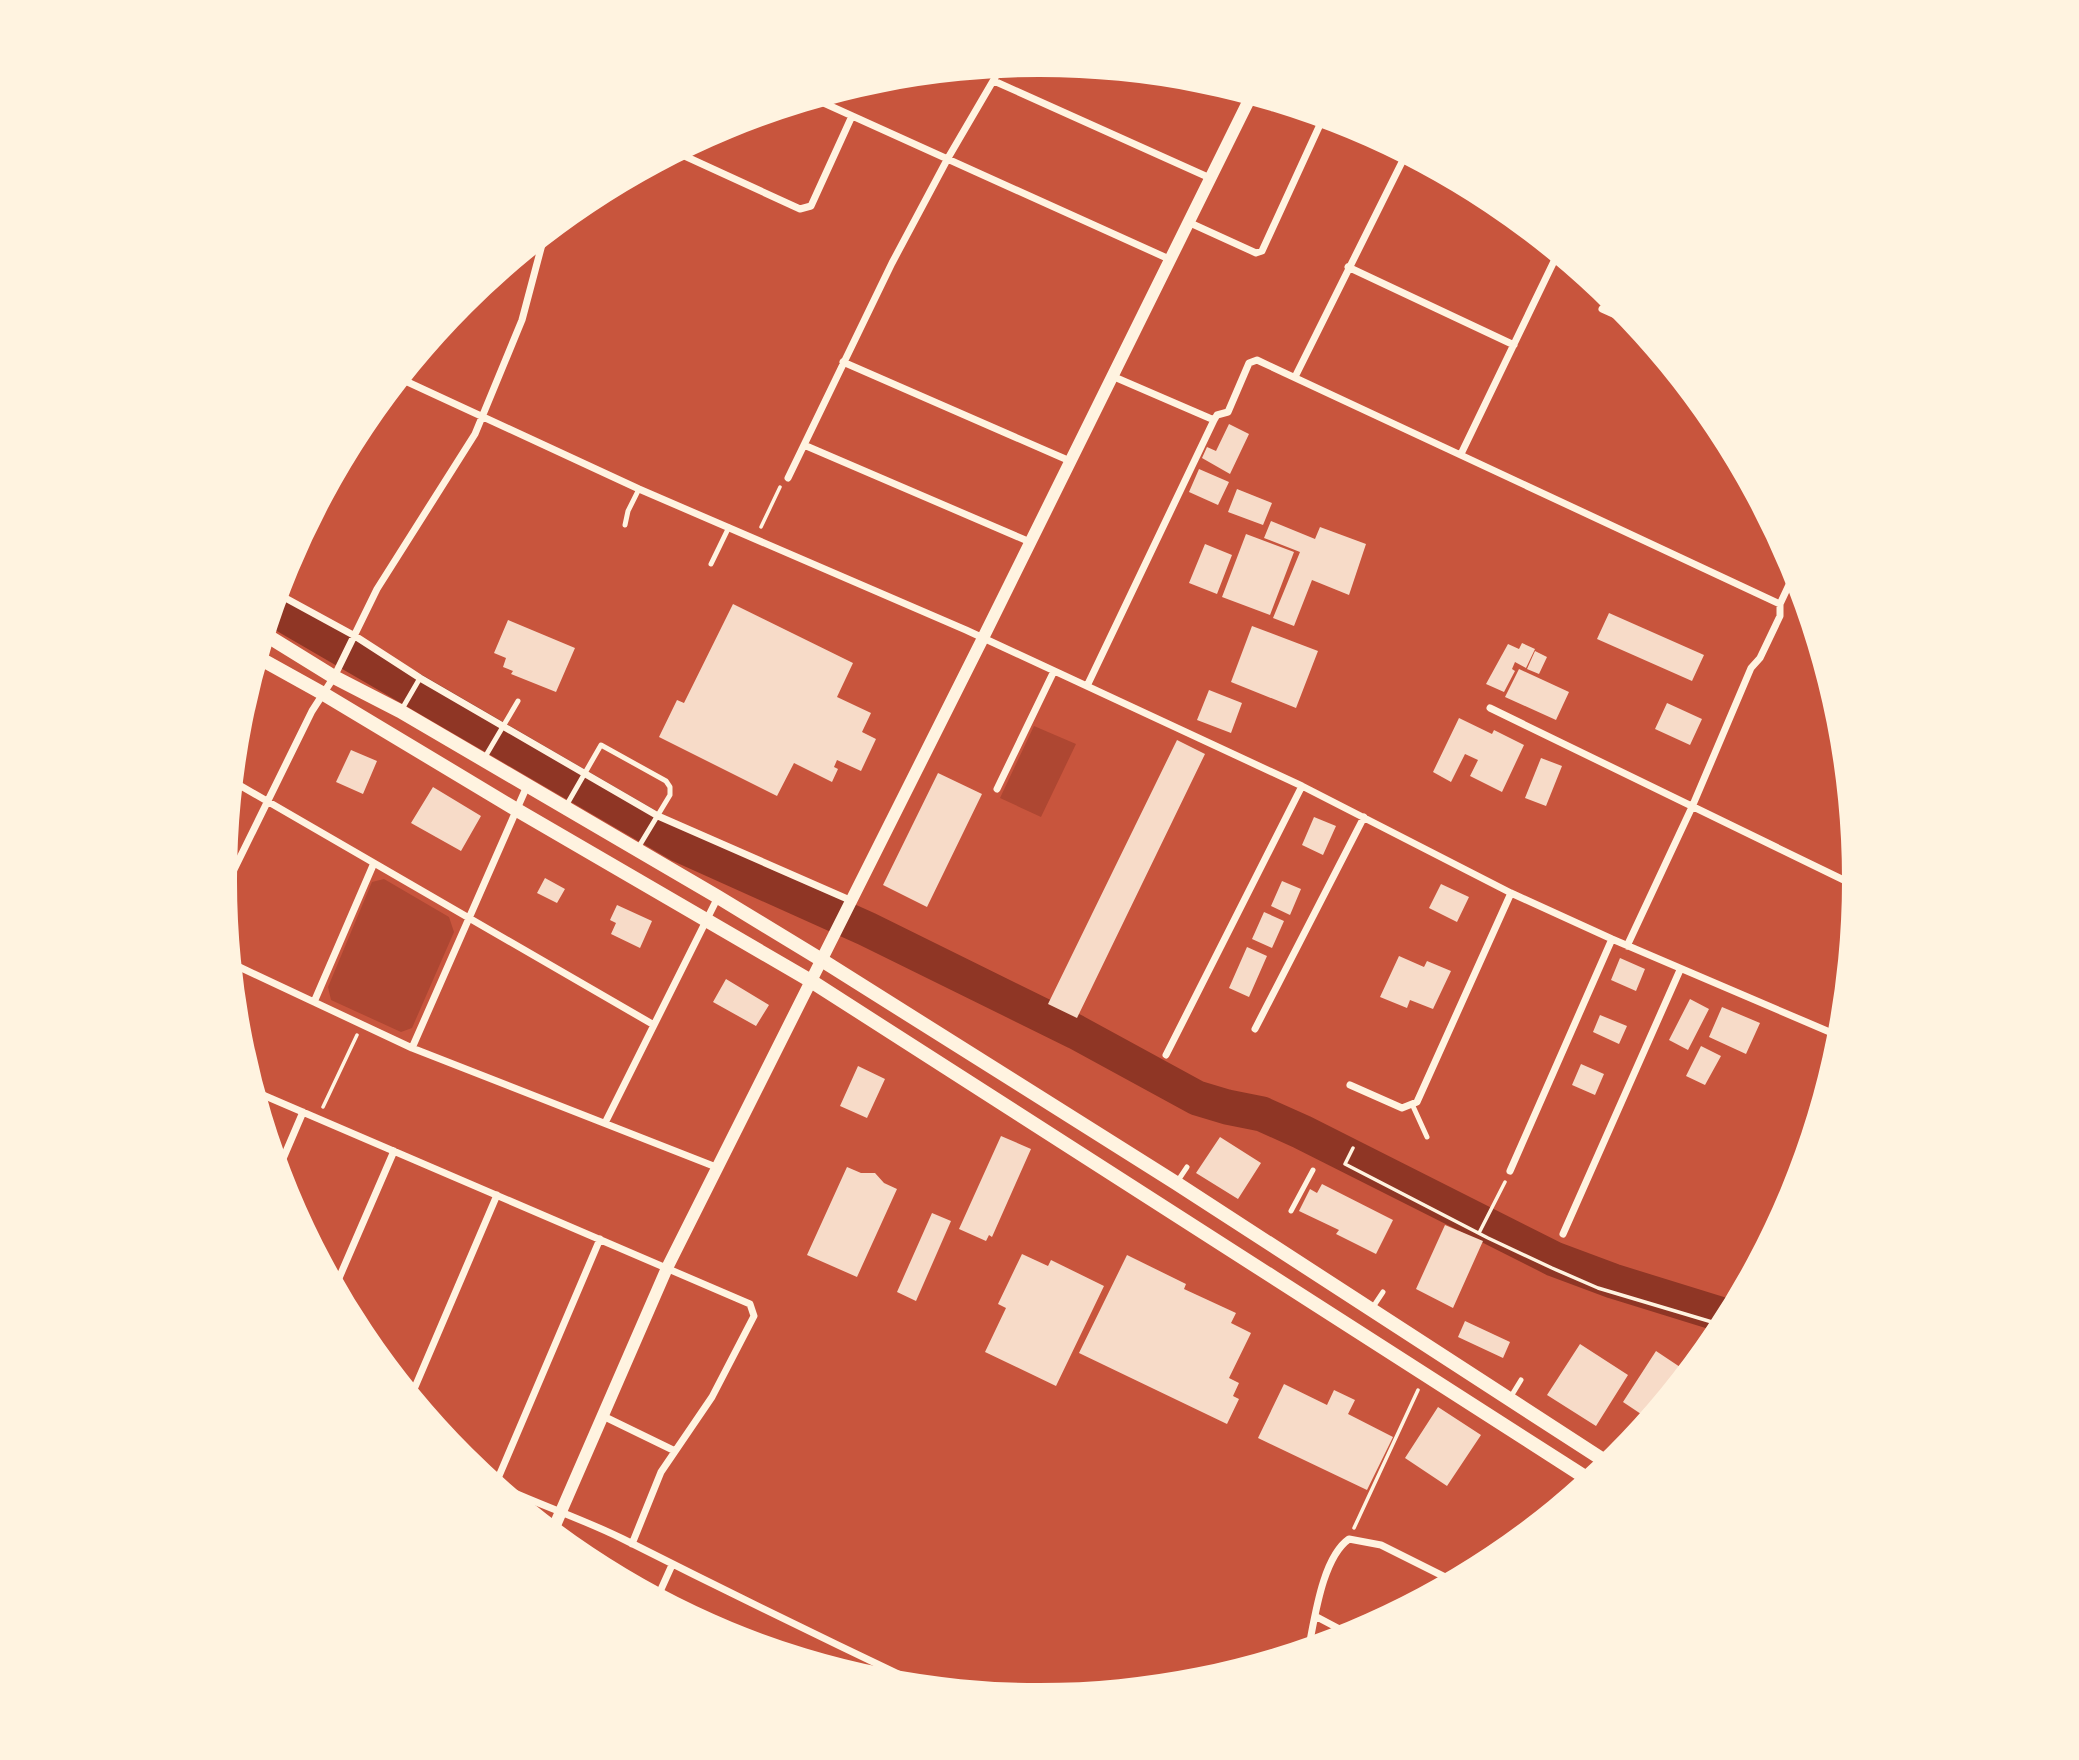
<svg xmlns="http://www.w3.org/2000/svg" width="2079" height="1760" font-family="Rubik,sans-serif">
	<rect width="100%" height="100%" fill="#c8553d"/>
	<path fill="#ae4732" d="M 1034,726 L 1076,744 L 1041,817 L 1000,798 Z
		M 384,879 L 449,917 L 454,932 L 412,1028 L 401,1032 L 331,1000 L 328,987 L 372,882 Z"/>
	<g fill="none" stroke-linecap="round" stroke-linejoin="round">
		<path stroke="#8f3625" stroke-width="35" d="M 274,609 L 680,845 L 867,929 L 1076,1032 L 1197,1098 L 1227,1107 L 1262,1114 L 1302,1132 L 1554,1259 L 1613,1281 L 1726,1316"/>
	</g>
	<path fill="#f7dbc8" d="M 1229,424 L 1249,434 L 1230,474 L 1202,458 L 1207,447 L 1216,451 Z
		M 1199,469 L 1229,482 L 1218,505 L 1189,492 Z
		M 1237,489 L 1272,503 L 1263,525 L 1228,512 Z
		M 1271,521 L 1315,539 L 1320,527 L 1366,544 L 1349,595 L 1312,580 L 1294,626 L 1273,618 L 1300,552 L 1264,538 Z
		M 1246,534 L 1294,552 L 1270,615 L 1222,597 Z
		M 1205,544 L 1232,555 L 1217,594 L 1189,583 Z
		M 733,604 L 853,663 L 837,697 L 871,713 L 862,732 L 876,739 L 861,771 L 837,760 L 834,767 L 838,769 L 832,782 L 794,763 L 777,796 L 659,737 L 677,700 L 684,703 Z
		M 1609,613 L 1704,655 L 1692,681 L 1597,639 Z
		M 508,620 L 575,648 L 556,692 L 511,674 L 513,671 L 503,667 L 506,658 L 494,653 Z
		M 1252,626 L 1318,651 L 1296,708 L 1231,682 Z
		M 1522,643 L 1535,649 L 1526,668 L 1515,662 L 1512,669 L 1515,671 L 1504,692 L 1486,684 L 1508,644 L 1519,649 Z
		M 1535,651 L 1547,657 L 1539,674 L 1527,669 Z
		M 1519,669 L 1569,692 L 1556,720 L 1505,697 Z
		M 1209,690 L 1242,703 L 1231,733 L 1197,720 Z
		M 1667,703 L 1702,719 L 1690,745 L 1655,729 Z
		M 1459,718 L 1492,734 L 1494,730 L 1524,745 L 1502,792 L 1470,776 L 1478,760 L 1465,754 L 1451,782 L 1433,772 Z
		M 1177,740 L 1205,754 L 1077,1018 L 1048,1004 Z
		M 351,750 L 377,761 L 363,794 L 336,782 Z
		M 1541,758 L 1562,766 L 1546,806 L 1525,798 Z
		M 938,773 L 982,794 L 927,907 L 883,885 Z
		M 433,787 L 481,816 L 461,851 L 411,823 Z
		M 1314,817 L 1336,826 L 1323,855 L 1302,845 Z
		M 545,878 L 565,889 L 557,903 L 537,893 Z
		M 1282,881 L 1301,889 L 1290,915 L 1271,906 Z
		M 1441,884 L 1469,897 L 1457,922 L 1429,908 Z
		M 617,905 L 652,921 L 640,948 L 611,934 L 616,923 L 610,920 Z
		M 1264,912 L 1284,921 L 1272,948 L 1252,939 Z
		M 1247,947 L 1267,956 L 1249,997 L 1229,988 Z
		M 1399,956 L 1424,967 L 1427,961 L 1451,971 L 1433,1009 L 1410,1000 L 1407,1008 L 1380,997 Z
		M 1620,958 L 1645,969 L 1636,991 L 1611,980 Z
		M 726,979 L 769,1005 L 756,1026 L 713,1002 Z
		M 1690,999 L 1709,1009 L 1688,1050 L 1669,1040 Z
		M 1722,1007 L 1760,1023 L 1746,1054 L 1709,1037 Z
		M 1600,1015 L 1627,1026 L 1619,1044 L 1593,1032 Z
		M 1701,1046 L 1721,1056 L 1705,1085 L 1686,1076 Z
		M 1581,1064 L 1604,1074 L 1595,1095 L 1572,1085 Z
		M 858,1066 L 885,1079 L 867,1118 L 840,1106 Z
		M 1001,1136 L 1031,1149 L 992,1237 L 989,1235 L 986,1241 L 959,1229 Z
		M 1220,1137 L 1261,1163 L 1238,1199 L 1196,1173 Z
		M 847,1167 L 861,1173 L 875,1173 L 884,1183 L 897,1189 L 857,1277 L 807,1255 Z
		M 1322,1184 L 1393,1220 L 1376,1254 L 1336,1234 L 1339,1230 L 1299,1211 L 1310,1189 L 1317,1193 Z
		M 932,1213 L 951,1221 L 916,1301 L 897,1292 Z
		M 1445,1225 L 1483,1241 L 1453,1308 L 1416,1289 Z
		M 1022,1254 L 1048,1266 L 1051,1260 L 1104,1286 L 1056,1386 L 985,1352 L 1006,1308 L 998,1304 Z
		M 1127,1255 L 1186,1284 L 1184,1289 L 1236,1313 L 1231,1323 L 1251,1333 L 1229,1378 L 1239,1383 L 1233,1396 L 1239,1399 L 1227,1424 L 1079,1353 Z
		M 1465,1321 L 1510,1342 L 1503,1358 L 1458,1337 Z
		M 1580,1344 L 1628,1375 L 1596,1426 L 1547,1395 Z
		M 1656,1351 L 1686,1371 L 1647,1418 L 1623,1402 Z
		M 1284,1384 L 1327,1405 L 1334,1390 L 1355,1400 L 1348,1414 L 1393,1437 L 1367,1490 L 1258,1438 Z
		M 1438,1407 L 1481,1435 L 1447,1486 L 1405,1458 Z"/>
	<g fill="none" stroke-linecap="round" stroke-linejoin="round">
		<path stroke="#fff3e0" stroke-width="3.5" d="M 761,527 L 780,487
			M 323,1107 L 357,1035
			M 1353,1148 L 1345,1164 L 1488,1238 L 1552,1268 L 1598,1288 L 1722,1325
			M 1479,1233 L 1505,1182
			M 1354,1528 L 1418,1390"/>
		<path stroke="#fff3e0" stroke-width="5" d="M 625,525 L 628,511 L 639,489
			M 711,564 L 729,527
			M 402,709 L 420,678
			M 485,757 L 518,701
			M 566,806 L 601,745 L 666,781 L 670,787 L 670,795 L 638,848
			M 1412,1104 L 1427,1137
			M 1177,1182 L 1187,1167
			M 1291,1211 L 1313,1170
			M 1373,1307 L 1383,1292
			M 1510,1398 L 1521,1380"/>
		<path stroke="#fff3e0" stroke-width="7" d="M 994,81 L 1210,178
			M 817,100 L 1169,259
			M 678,153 L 800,209 L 811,206 L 852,116
			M 1404,158 L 1436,172
			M 1188,222 L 1256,253 L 1262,251 L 1323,118
			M 1348,267 L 1514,345
			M 1602,309 L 1631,322
			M 843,362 L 1070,461
			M 1112,376 L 1214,420
			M 1295,377 L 1404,158 L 1403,155
			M 401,379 L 639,489 L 966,630 L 1302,786 L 1511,893 L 1612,939 L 1839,1036
			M 804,445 L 1030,542
			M 1461,454 L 1557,255
			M 1731,454 L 1732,454
			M 788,478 L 892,263 L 948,158 L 1000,69
			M 278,594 L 355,636 L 420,678 L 658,816 L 852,901
			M 1087,686 L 1214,420 L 1217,415 L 1228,412 L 1249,363 L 1257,360 L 1780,604
			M 1490,708 L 1854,885
			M 234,782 L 654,1025
			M 997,789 L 1054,671
			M 225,888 L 312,711 L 334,677 L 377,589 L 475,434 L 522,320 L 544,237
			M 1627,946 L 1692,807 L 1751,668 L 1760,658 L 1780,616 L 1780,604 L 1794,574
			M 233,964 L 412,1048 L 716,1167
			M 314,1002 L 374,863
			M 1255,1029 L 1364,817
			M 412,1048 L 527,786
			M 1166,1055 L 1302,786
			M 1350,1085 L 1402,1108 L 1417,1102 L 1511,893
			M 256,1092 L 750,1304 L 754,1316 L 712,1397 L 661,1472 L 632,1544
			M 605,1123 L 718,897
			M 279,1168 L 303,1112
			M 1510,1171 L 1612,939
			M 1563,1234 L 1680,970
			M 336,1285 L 394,1151
			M 412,1394 L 497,1195
			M 603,1416 L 675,1451
			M 496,1483 L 600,1239
			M 499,1486 C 540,1505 583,1519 623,1539 C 720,1588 818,1636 917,1683
			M 658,1596 L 672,1565
			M 1315,1616 L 1349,1634
			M 1309,1646 C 1315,1616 1323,1557 1349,1539 L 1381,1545 L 1451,1580"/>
		<path stroke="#fff3e0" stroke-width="12" d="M 553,1530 L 667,1268 L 983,638 L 1251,96"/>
		<path stroke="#fff3e0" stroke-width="14" d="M 266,635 L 334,677 L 400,711 L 718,897 L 820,959 L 1176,1183 L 1608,1463
			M 259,658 L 322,693 L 517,810 L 811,981 L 1588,1479"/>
	</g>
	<path d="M0 0H2079V1760H0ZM1039 77H1040A802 802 0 0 1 1842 879V881A802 802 0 0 1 1040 1683H1039A802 802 0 0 1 237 881V879A802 802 0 0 1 1039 77Z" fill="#fff3e0" fill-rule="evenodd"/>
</svg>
